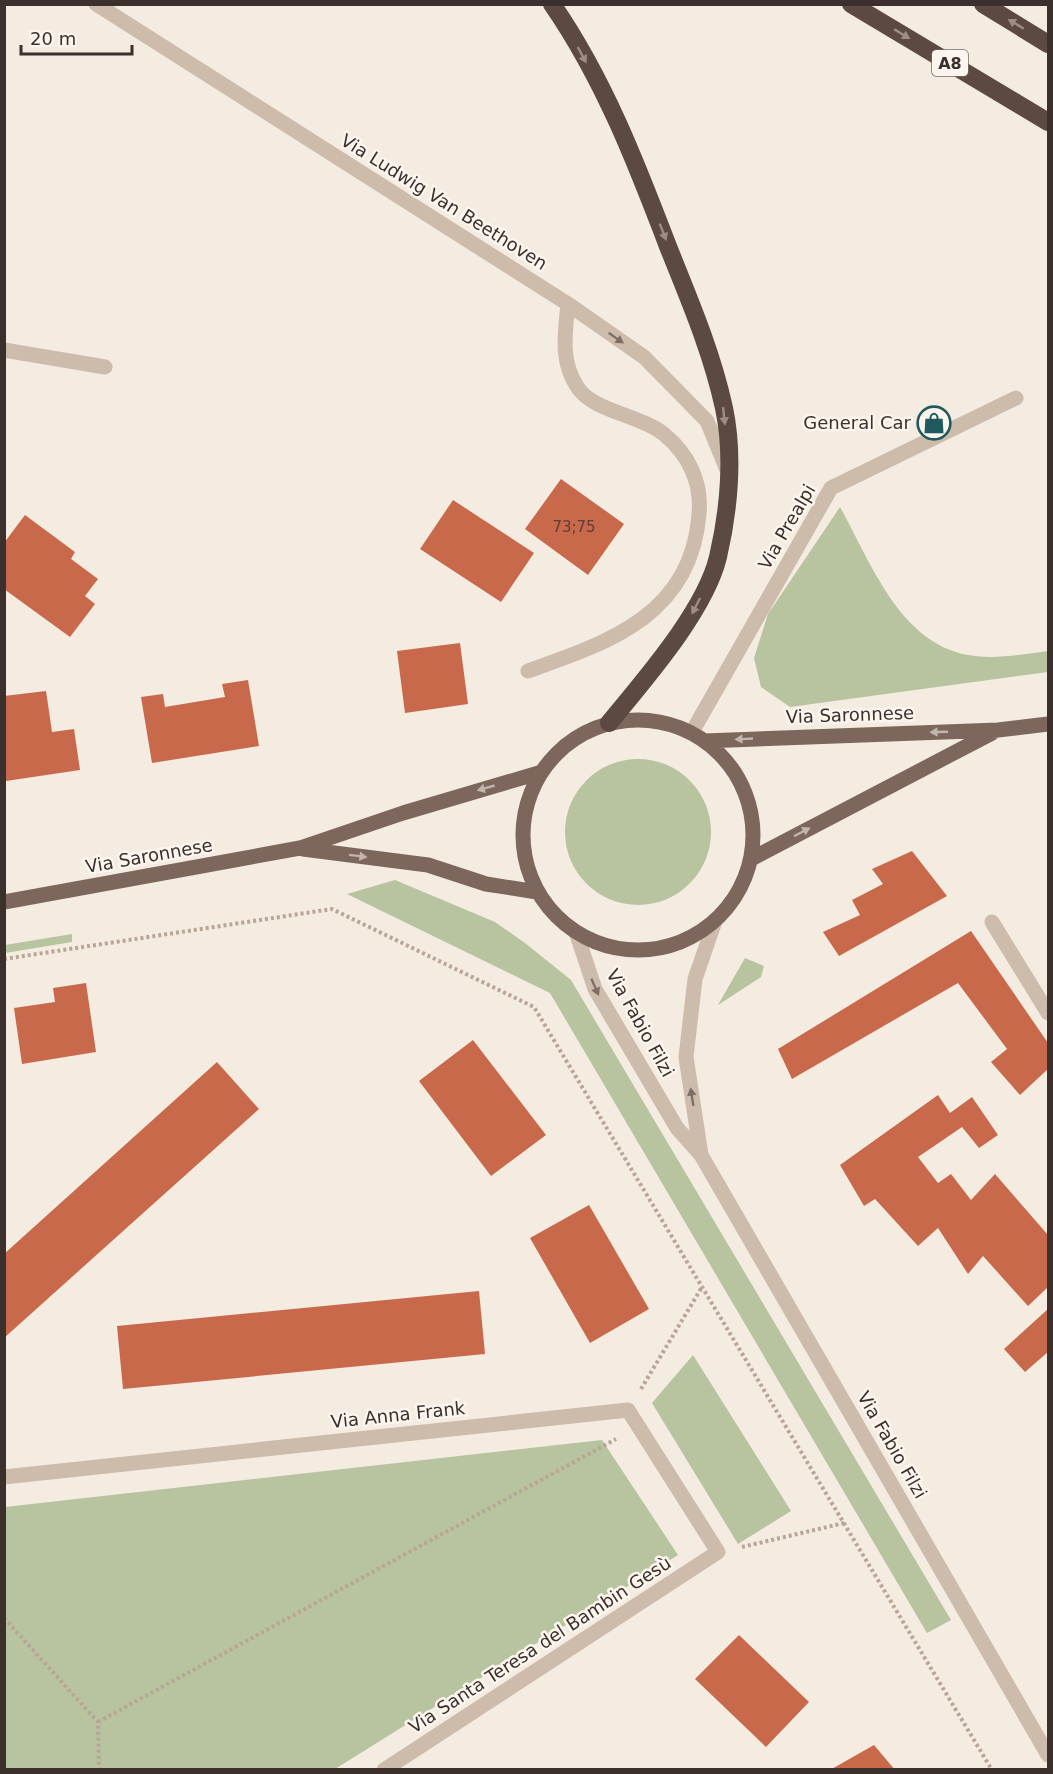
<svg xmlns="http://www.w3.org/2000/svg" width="1053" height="1774" font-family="'DejaVu Sans',sans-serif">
	<rect width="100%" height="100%" fill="#f4ebe1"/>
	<path fill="#b8c4a0" d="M 840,507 C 872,564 901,648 975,656 C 1000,659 1024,654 1048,651 L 1048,672 L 790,707 L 761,687 L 754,658 L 768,614 Z
		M565 832a73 73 0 1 1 146 0a73 73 0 1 1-146 0Z
		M 395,880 L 495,922 L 525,943 L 571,980 L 951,1620 L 927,1633 L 550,993 L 347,894 Z
		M 72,934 L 72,942 L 5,953 L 5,945 Z
		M 745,958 L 764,966 L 761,977 L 718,1005 Z
		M 693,1355 L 791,1511 L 738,1544 L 652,1403 Z
		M 602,1440 L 678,1555 L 335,1769 L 5,1769 L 5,1507 Z"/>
	<path fill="#c8694b" d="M 561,479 L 624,524 L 588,575 L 525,529 Z
		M 453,500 L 534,553 L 501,602 L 420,549 Z
		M 25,515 L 75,552 L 71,559 L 98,579 L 85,596 L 95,604 L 70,637 L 4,589 L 4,543 Z
		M 460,643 L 468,704 L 405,713 L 397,651 Z
		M 248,680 L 259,746 L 152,763 L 141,697 L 163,694 L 165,707 L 225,697 L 222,684 Z
		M 46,691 L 52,732 L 74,729 L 80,770 L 6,781 L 4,696 Z
		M 912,851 L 947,896 L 839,956 L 823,932 L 860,915 L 852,900 L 883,884 L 872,869 Z
		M 971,931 L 1048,1043 L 1048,1069 L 1020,1095 L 991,1062 L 1007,1049 L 958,983 L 792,1079 L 778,1049 Z
		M 86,983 L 96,1052 L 22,1064 L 14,1008 L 55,1002 L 53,988 Z
		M 473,1040 L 546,1135 L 491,1176 L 419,1081 Z
		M 217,1062 L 259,1109 L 4,1338 L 4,1254 Z
		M 938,1095 L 950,1113 L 972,1097 L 998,1135 L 979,1148 L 962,1127 L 918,1157 L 938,1183 L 951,1174 L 971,1200 L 995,1174 L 1048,1235 L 1048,1287 L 1028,1306 L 983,1256 L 968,1274 L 938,1228 L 918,1246 L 875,1199 L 864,1206 L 840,1165 Z
		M 589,1205 L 649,1309 L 590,1343 L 530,1238 Z
		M 479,1291 L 485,1354 L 123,1389 L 117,1326 Z
		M 1048,1309 L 1048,1352 L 1025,1372 L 1004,1349 Z
		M 739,1635 L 809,1702 L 766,1747 L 695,1679 Z
		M 874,1745 L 895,1770 L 830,1770 Z"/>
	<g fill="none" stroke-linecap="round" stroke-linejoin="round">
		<path stroke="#b9a596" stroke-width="4" stroke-dasharray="3 3" stroke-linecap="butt" d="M 4,959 L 332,909 L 534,1007 L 992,1770
			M 641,1389 L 702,1287
			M 742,1547 L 844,1523
			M 4,1618 L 98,1722 L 99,1770
			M 98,1722 L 616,1439"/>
		<path stroke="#cdbbac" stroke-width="15" d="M 96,4 L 568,304 L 644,357 L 707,421 L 727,470
			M 4,350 L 105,367
			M 528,671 C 610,642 691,615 699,514 C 702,483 689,455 665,435 C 643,416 593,411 578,388 C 560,362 565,334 568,304
			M 692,732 L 831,488 L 1016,398
			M 992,922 L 1048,1013
			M 576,932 L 595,989 L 677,1128 L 701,1155 L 1048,1755
			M 701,1155 L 686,1057 L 695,979 L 715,921
			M 4,1477 L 628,1410 L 718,1552 L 384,1770"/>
		<path stroke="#7d675c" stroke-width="15" d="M523 835a115 115 0 1 1 230 0a115 115 0 1 1-230 0Z
			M 704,741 L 998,730 L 1048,724
			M 303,849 L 428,865 L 486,884 L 537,892
			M 751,859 L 992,733
			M 4,902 L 300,848 L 403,813 L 542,772"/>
		<path stroke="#5c4a42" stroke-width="18" d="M 552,4 C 604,79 637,165 669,249 C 690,301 712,353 724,408 C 734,455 729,510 718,557 C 705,611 645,679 609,723
			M 851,4 L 1048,122
			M 983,4 L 1048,44"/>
	</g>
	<defs><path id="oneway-solid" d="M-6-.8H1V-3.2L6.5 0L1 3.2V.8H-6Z" transform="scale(1.5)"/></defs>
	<g fill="#9c8e87">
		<use href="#oneway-solid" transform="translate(1016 24) rotate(-149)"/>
		<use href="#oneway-solid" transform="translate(902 34) rotate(31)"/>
		<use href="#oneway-solid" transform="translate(582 55) rotate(62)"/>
		<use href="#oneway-solid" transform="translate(663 232) rotate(69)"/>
		<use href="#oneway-solid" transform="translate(724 416) rotate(84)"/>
		<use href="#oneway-solid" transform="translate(696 606) rotate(117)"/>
	</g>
	<g fill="#7d6f65">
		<use href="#oneway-solid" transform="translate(616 338) rotate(35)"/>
		<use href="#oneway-solid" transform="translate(595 987) rotate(66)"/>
		<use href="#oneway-solid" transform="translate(692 1097) rotate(-99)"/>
	</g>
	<g fill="#c2b5ac">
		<use href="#oneway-solid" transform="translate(939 732) rotate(178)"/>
		<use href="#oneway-solid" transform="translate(744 739) rotate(177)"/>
		<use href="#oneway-solid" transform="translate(486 788) rotate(164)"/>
		<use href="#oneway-solid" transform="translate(802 832) rotate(-28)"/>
		<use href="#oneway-solid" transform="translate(358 856) rotate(7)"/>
	</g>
	<defs>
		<g id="shop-ring" transform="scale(1.725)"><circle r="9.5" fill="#fbf5ee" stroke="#1f5a5e" stroke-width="1.5"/><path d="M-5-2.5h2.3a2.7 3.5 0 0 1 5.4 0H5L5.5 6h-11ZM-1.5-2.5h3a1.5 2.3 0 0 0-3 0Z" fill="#1f5a5e"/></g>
	</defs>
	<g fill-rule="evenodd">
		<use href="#shop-ring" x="934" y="423"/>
	</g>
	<g text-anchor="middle" stroke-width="5" stroke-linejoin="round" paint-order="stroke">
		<g font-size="15" fill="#5e3e33">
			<text x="574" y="532">73;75</text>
		</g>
		<rect fill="#fbf5ee" stroke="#756b66" stroke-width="1.5" x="932" y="50" width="36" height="26" rx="4.5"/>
		<g font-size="16" font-weight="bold" fill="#3b302b">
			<text x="950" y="69">A8</text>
		</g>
		<g font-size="18" fill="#3b302b" stroke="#fbf5ee">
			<text transform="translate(444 202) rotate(32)" y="6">Via Ludwig Van Beethoven</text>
			<text transform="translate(787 527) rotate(-60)" y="6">Via Prealpi</text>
			<text transform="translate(850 715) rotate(-2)" y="6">Via Saronnese</text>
			<text transform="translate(149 856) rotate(-10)" y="6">Via Saronnese</text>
			<text transform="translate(640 1023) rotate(61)" y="6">Via Fabio Filzi</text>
			<text transform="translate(398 1415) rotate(-6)" y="6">Via Anna Frank</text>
			<text transform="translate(892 1445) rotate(60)" y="6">Via Fabio Filzi</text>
			<text transform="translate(540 1645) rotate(-33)" y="6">Via Santa Teresa del Bambin Gesù</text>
		</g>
		<g font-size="18" fill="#3b302b" stroke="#fbf5ee" text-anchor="end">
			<text x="911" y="429">General Car</text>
		</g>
	</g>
	<rect width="1053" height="1774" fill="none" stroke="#3b302b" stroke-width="12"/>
	<path d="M21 45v9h111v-9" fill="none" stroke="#3b302b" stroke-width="3"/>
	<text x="30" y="45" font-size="18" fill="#3b302b" stroke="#fbf5ee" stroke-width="4.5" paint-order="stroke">20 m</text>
</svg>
